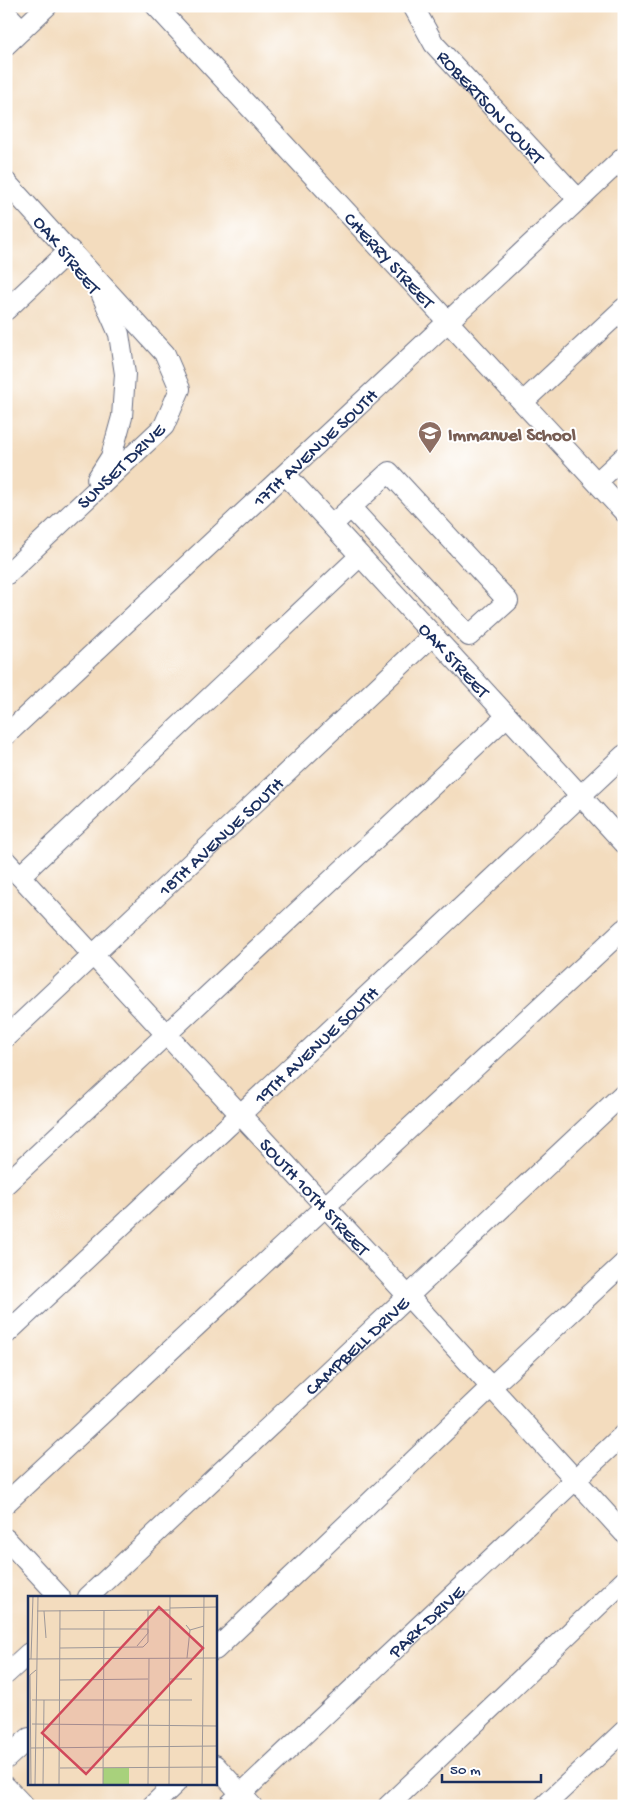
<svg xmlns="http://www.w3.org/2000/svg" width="630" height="1812" font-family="'Gochi Hand',sans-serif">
	<rect width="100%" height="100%" fill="#fff"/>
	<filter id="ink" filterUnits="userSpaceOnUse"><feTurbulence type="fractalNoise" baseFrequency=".02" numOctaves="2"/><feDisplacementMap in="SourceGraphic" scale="10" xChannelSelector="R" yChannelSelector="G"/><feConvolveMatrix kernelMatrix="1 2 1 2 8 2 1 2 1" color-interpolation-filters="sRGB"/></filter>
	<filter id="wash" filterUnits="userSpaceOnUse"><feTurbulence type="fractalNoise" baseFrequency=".0096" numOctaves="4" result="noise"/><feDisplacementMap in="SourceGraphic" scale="20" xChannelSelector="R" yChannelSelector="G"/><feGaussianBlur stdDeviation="1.12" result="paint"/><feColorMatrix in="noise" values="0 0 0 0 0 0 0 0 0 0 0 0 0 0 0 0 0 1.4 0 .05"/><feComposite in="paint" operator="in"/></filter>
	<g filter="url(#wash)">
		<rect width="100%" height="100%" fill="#f3dcbe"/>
	</g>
	<g filter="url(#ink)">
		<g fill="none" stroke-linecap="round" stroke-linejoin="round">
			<g stroke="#676c80" stroke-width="22">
				<g id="minor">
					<path id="s1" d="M 156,6 L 624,512"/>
					<path id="s2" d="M 413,6 L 434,44 L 578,199"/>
					<path d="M 6,13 L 22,30"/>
					<path d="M 6,45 L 47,6"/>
					<path d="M 6,182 L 77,260"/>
					<path d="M 6,310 L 70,250 L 165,354 L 180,389 L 164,426 L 6,575"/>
					<path d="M 523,402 L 624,308"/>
					<path id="s3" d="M 286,475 L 624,843"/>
					<path d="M 97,479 L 111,457 L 122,417 L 125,374 L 119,334 L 101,293"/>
					<path d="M 597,482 L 624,457"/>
					<path d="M 332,525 L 389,472 L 508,601 L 469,636 L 351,508"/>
					<path id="s4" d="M 6,735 L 624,157"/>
					<path id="s5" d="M 6,861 L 408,1296 L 624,1533"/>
					<path d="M 20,876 L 360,556"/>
					<path id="s6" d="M 6,1037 L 433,635"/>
					<path d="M 6,1184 L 507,716"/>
					<path id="s7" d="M 6,1334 L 624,755"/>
					<path d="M 6,1503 L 624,929"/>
					<path d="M 6,1539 L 60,1597"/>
					<path id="s8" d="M 88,1597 L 624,1093"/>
					<path d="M 215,1650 L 491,1387 L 624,1263"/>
					<path d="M 6,1674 L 29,1653"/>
					<path d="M 6,1759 L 29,1738"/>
					<path d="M 215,1765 L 252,1806"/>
					<path d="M 6,1787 L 24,1806"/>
					<path d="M 152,1806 L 176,1783"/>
					<path id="s9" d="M 228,1806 L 624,1434"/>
					<path d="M 388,1806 L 624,1581"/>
					<path d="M 544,1806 L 624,1731"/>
				</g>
			</g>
			<use href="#minor" stroke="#fff" stroke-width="20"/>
		</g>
	</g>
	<defs>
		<g id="school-pin" transform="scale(1.25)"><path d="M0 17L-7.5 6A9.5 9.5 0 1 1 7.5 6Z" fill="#8d6e63" stroke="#fff"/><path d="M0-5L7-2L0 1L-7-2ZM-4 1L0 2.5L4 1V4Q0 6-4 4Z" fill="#fff"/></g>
	</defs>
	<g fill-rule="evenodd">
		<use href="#school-pin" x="430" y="433"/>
	</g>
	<g text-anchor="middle" stroke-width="4" stroke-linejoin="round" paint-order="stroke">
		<g font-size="19" fill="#1b2f5e" stroke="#fff">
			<text dy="7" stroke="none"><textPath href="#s2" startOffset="128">ROBERTSON COURT</textPath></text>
			<text transform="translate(68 254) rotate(51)" y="7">OAK STREET</text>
			<text dy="7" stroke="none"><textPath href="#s1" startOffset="345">CHERRY STREET</textPath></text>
			<text dy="7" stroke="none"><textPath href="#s4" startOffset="422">17TH AVENUE SOUTH</textPath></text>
			<text transform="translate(120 465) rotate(-44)" y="7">SUNSET DRIVE</text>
			<text dy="7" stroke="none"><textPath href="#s3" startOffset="250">OAK STREET</textPath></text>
			<text dy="7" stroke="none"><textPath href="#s6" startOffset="294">18TH AVENUE SOUTH</textPath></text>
			<text dy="7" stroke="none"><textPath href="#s7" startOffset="424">19TH AVENUE SOUTH</textPath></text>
			<text dy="7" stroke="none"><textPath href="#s5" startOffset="456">SOUTH 10TH STREET</textPath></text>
			<text dy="7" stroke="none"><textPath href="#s8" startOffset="368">CAMPBELL DRIVE</textPath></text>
			<text dy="7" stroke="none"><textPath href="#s9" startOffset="271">PARK DRIVE</textPath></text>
		</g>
		<g font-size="19" font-weight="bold" fill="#785e54" stroke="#fff" text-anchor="start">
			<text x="448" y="440">Immanuel School</text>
		</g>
	</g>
	<g transform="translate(28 1596)">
		<rect width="189" height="189" fill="#f3dcbe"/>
		<path d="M 75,172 L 101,172 L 101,189 L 75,189 Z" fill="#a8d17c"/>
		<path fill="none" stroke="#9d9798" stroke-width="1" d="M 142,12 L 189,11M 9,15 L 142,14M 16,15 L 18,42M 158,29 L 162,34 L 176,30M 109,50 L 120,37 L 120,14M 32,52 L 115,51 L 120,46 L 120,33 L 32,33M 159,62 L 162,34M 0,63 L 189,62M 3,63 L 5,0M 142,83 L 164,83M 32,84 L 120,83M 4,104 L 164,104M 4,128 L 189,130M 3,152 L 189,150M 32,172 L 189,171M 3,189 L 2,79 L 8,74M 7,189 L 10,0M 15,189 L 16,104M 31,189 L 32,14M 75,189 L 76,14M 120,189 L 121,62M 141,189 L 142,0M 174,189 L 176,0"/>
		<path fill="#d1495b" fill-opacity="0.15" stroke="#d1495b" stroke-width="2.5" d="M 131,11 L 175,52 L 58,178 L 14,137 Z"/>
		<rect width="189" height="189" fill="none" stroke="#1b2f5e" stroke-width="2.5"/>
	</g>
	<rect width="630" height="1812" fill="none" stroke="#fff" stroke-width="25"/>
	<path d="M442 1774v8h99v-8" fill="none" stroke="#1b2f5e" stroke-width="2.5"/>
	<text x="450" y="1774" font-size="15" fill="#1b2f5e" stroke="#ffffff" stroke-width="4" paint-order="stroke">50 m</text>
</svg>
